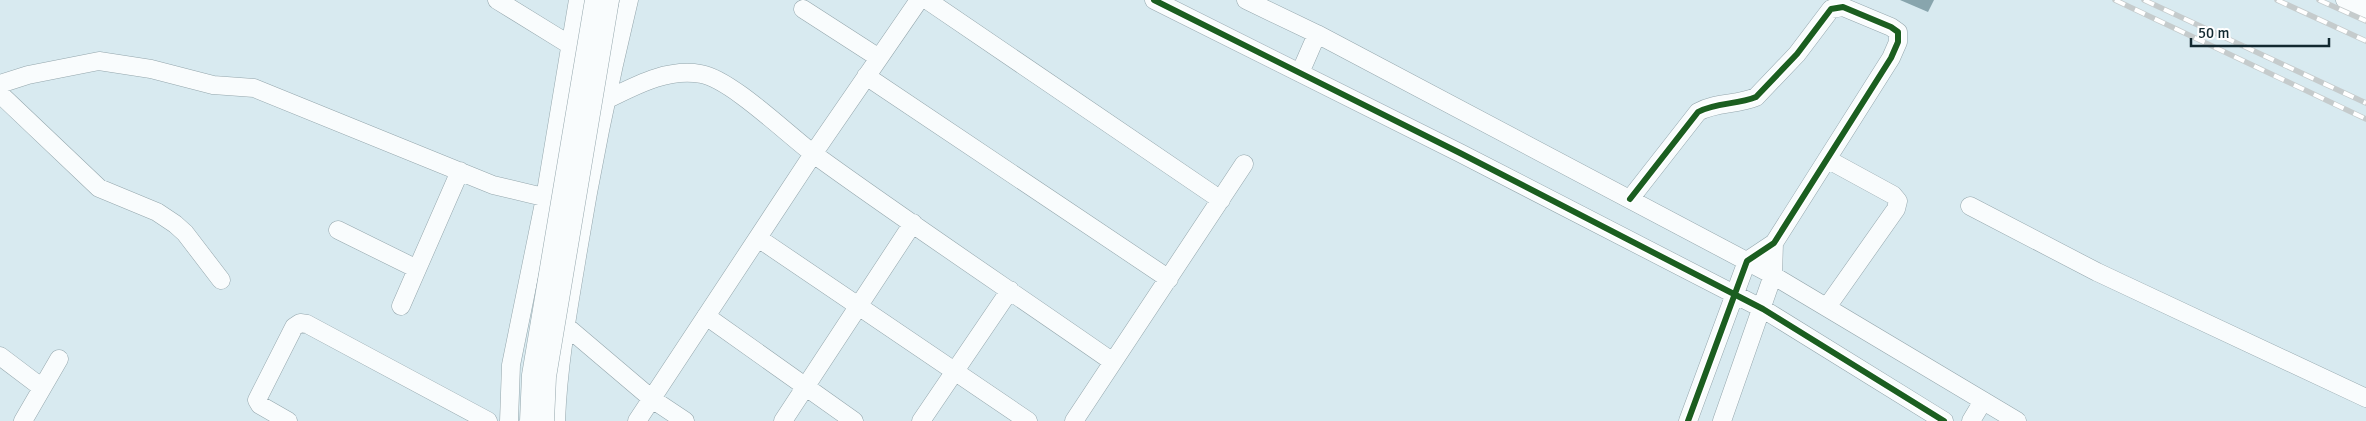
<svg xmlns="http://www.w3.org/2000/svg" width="2366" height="421" font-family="Signika,sans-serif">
	<rect width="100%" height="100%" fill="#d8eaf0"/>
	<path fill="#88a5ad" d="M 1900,0 L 1934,0 L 1928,12 Z"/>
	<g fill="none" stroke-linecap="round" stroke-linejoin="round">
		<g stroke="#94a6ac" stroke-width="19">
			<path id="minor" d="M 497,0 L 570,45
				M 927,0 L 1221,200
				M 1154,0 L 1460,153 L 1763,309 L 1944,421
				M 1246,0 L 1317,34 L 1769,273 L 2017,421
				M 2345,0 L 2366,9
				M 803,9 L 879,58
				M 1300,73 L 1317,34
				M 866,76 L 1169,279
				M 0,84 L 28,75 L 99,61 L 151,69 L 213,85 L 254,88 L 493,185 L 585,207
				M 0,94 L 99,188 L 157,212 L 175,224 L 185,233 L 221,280
				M 604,101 C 635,86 666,68 701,74 C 731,79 788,135 815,155 C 913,226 1014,293 1113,362
				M 1630,199 L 1698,112 C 1716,102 1737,105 1756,97 L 1797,54 L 1831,9 L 1843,7 L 1891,27 L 1898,32 L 1898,42 L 1891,58 L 1774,243 L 1747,261 L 1688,421
				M 1970,206 L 2097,272 L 2366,398
				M 338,230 L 417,269
				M 758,238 L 1028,421
				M 401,306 L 460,171
				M 1827,307 L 1896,209 L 1898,201 L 1893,195 L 1827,159
				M 706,316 L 854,421
				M 566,326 L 652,399 L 685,421
				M 0,356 L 41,387
				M 23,421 L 59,359
				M 288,421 L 260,405 L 257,400 L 294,327 L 300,323 L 307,324 L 488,421
				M 509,421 L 511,365 L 545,198 L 578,0
				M 556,421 C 558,368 567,316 576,263 C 590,175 608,87 629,0
				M 637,421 L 813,154 L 919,0
				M 783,421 L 913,223
				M 921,421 L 1010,290
				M 1074,421 L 1244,164
				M 1722,421 L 1773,275 L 1774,243
				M 1971,421 L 1983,401"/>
		</g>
		<use href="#minor" stroke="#f9fcfd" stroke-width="18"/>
		<g stroke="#c5cbcc" stroke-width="5.5">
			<path id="rail" d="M 2115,0 L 2366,119
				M 2144,0 L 2366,103
				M 2277,0 L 2366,41
				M 2319,0 L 2366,21"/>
		</g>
		<use href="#rail" stroke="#fff" stroke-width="4" stroke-dasharray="11" stroke-linecap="butt"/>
		<g stroke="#94a6ac" stroke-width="19" stroke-linecap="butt">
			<path id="minor-bridge" d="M 529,421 L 531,375 L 594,0
				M 545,421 L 547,377 L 610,0"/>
		</g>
		<use href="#minor-bridge" stroke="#f9fcfd" stroke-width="18"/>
		<g stroke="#fff" stroke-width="9">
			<path id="cycleway" d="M 1154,0 L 1460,153 L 1763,309 L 1944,421
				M 1630,199 L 1698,112 C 1716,102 1737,105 1756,97 L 1797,54 L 1831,9 L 1843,7 L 1891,27 L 1898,32 L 1898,42 L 1891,58 L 1774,243 L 1747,261 L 1688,421"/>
		</g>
		<use href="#cycleway" stroke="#1b5e20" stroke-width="6"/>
	</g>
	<path d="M2191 38v8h138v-8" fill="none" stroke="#122930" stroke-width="2.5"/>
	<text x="2198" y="38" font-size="15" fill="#122930" stroke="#ffffff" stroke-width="4" paint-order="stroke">50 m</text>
</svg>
